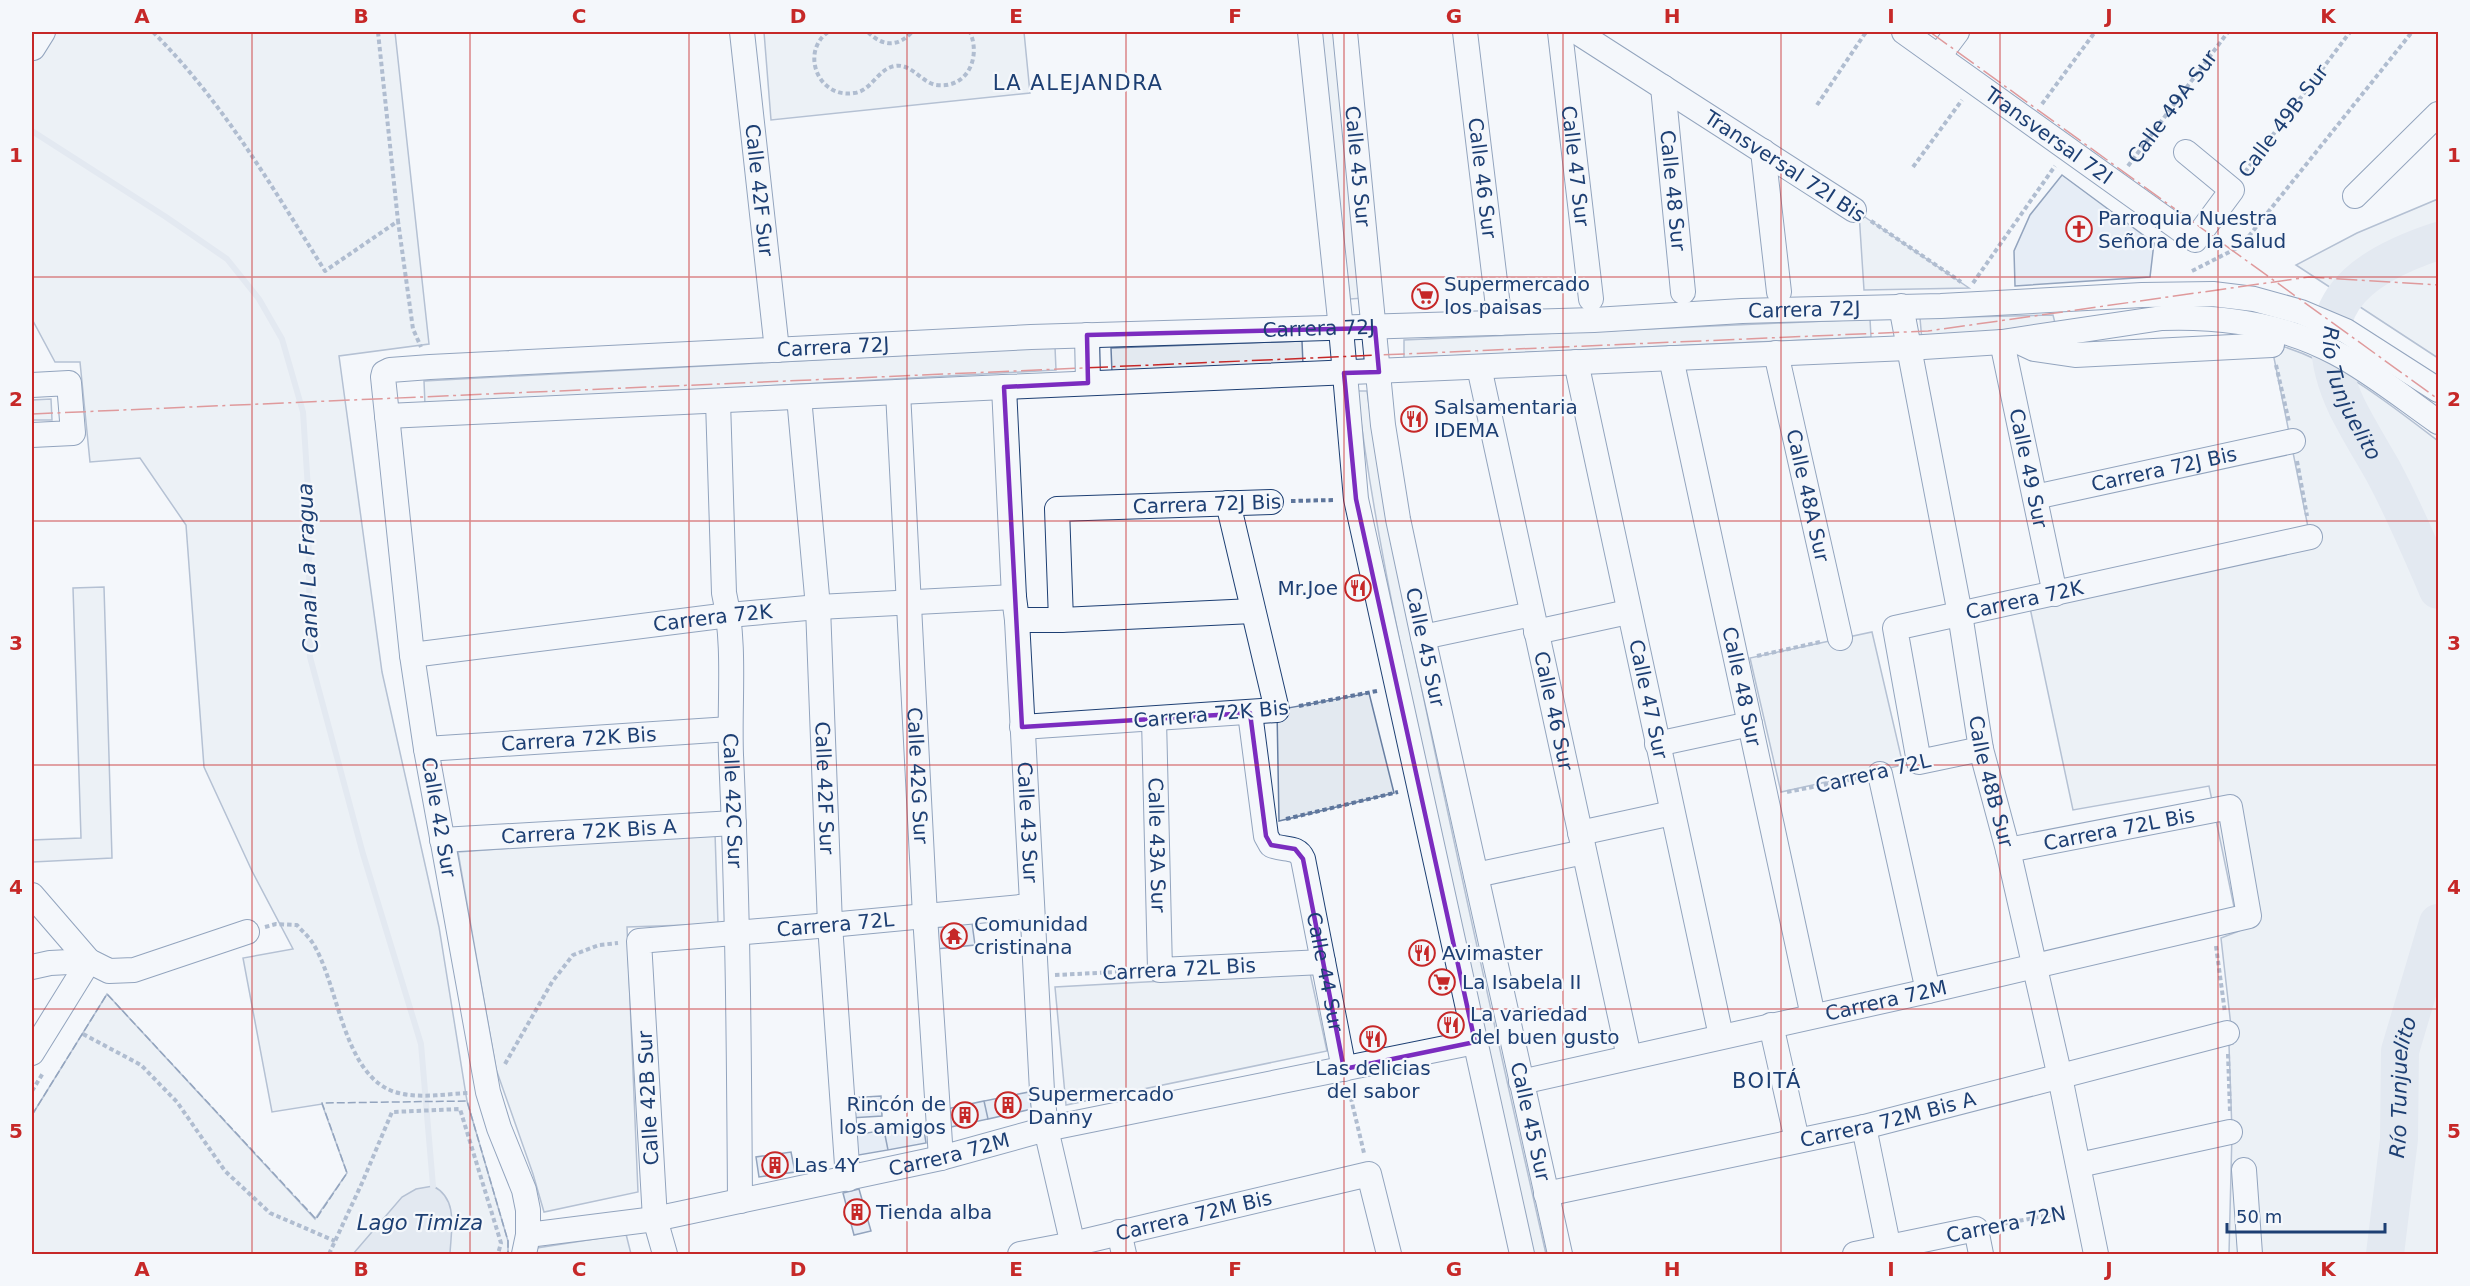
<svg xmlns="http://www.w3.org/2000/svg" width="2470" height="1286" font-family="'DejaVu Sans',sans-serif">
	<rect width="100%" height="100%" fill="#f4f7fb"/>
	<path fill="#e3e9f0" stroke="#687fa3" stroke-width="1.5" d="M 32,32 L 395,32 L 429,344 L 339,356 L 382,672 L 439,927 L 467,1101 L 508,1241 L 508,1254 L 32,1254 L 32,1115 L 107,994 L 315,1219 L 347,1173 L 322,1104 L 272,1112 L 243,958 L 293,949 L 252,871 L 204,767 L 186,525 L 140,458 L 90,462 L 80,362 L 55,362 L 32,319 Z
		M 764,32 L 1024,32 L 1030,93 L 771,120 Z
		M 1319,32 L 1334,32 L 1364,298 L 1350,299 Z
		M 2438,199 L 2438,358 L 2296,265 L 2357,233 Z
		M 1859,213 L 1969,288 L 1864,290 Z
		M 2053,315 L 2055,323 L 1922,341 L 1920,318 Z
		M 1870,319 L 1871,337 L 1404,358 L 1404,340 Z
		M 1302,341 L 1303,365 L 1112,373 L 1111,348 Z
		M 2271,343 C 2334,359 2387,402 2438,441 L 2438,1254 L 2229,1254 L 2232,1132 L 2229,1045 L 2233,1044 L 2221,938 L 2239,931 L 2209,786 L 2073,810 L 2029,603 L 2310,537 Z
		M 1055,347 L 1056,370 L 425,405 L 424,381 Z
		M 1357,391 L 1367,391 C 1383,507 1408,622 1432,738 C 1468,910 1507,1082 1546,1254 L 1533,1254 C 1494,1079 1454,904 1418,729 C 1394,616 1371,505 1357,391 Z
		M 51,399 L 52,420 L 32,420 L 32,400 Z
		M 1872,632 L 1903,765 L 1781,792 L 1750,658 Z
		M 1369,693 L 1394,793 L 1279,821 L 1277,710 Z
		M 715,833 L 718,924 L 627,927 L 638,1192 L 544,1212 L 533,1174 L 496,1069 L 458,852 Z
		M 1310,973 L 1327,1051 L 1066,1105 L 1055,987 Z
		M 626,1234 L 631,1254 L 536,1254 L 537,1248 Z"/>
	<path fill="#e3e8f0" stroke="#687fa3" stroke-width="1.5" d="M 104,587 L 112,858 L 33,862 L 32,840 L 81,838 L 73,588 Z"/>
	<path fill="#cfd7e4" stroke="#687fa3" stroke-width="1.5" d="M 433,1186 C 459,1199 451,1230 450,1254 L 353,1254 L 402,1197 L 416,1189 Z"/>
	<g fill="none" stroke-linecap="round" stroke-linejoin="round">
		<path stroke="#cfd7e4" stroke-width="6" d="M 32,131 L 166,217 L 227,259 L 259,299 L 282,339 L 303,412 L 308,489 L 310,657 L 363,854 L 421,1044 L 433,1186"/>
		<g stroke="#cfd7e4" stroke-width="38">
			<path id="s1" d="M 2438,241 C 2352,269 2302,312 2347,407 C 2358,429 2371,450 2383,471 C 2404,510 2421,550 2438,590"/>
			<path id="s2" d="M 2385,1254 L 2399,1139 L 2400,1051 L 2438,923"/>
		</g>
	</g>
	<path fill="#d5e0f0" stroke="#1d3f73" stroke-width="1.5" d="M 2062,175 L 2154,243 L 2150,277 L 2015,286 L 2014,251 L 2030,215 Z
		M 972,923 L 975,945 L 936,949 L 933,928 Z
		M 1029,1092 L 1032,1109 L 988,1119 L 984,1101 Z
		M 881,1096 L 882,1116 L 850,1118 L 849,1098 Z
		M 984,1101 L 988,1119 L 946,1128 L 942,1110 Z
		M 923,1124 L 926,1143 L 888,1150 L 884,1130 Z
		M 884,1130 L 888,1150 L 853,1156 L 850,1136 Z
		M 791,1152 L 795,1172 L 759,1177 L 756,1157 Z
		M 859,1189 L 871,1231 L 854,1235 L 843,1193 Z"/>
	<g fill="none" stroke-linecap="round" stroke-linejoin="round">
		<g stroke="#1d3f73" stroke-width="26">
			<g id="minor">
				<path id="s4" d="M 742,32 L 777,350"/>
				<path d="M 1310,32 L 1341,329 L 1356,499 L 1522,1254"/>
				<path id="s5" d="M 1345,32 L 1383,425 L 1398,519 L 1423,637 L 1560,1254"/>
				<path id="s6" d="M 1465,32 L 1500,323"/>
				<path id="s7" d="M 1560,32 L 1591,299"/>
				<path d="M 1577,32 L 1854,210"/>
				<path id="s8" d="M 1904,32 L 2195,240 L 2232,190 L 2186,152"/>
				<path d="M 33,48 L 43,32"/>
				<path d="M 1939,56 L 1957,32"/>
				<path id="s9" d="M 1663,87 L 1683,292"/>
				<path d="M 1763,151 L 1779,292"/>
				<path d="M 2355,196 L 2438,114"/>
				<path id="s10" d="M 1901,306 L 1960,614 L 1981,749 L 2008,850 L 2060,1077 L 2096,1254"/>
				<path d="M 1087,335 L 1088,383"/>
				<path id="s11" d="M 2002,342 L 2055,594"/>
				<path d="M 2019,342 L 2034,349 L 2075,355 L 2272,345"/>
				<path id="s12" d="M 1776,353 L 1840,638"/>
				<path id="s13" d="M 1671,358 L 1813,1016"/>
				<path id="s14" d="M 1576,362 L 1721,1036"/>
				<path id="s15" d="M 1479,367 L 1629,1057"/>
				<path d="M 32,385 L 69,383 L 73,433 L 32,435"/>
				<path id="s16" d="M 1004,387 L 1014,597 L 1017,620 L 1042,1091 L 1046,1129 L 1075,1254"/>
				<path id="s17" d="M 898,392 L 925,916 L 941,1158"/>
				<path id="s18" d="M 799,397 L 818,607 L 830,925 L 848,1179"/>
				<path id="s19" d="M 718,401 L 724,593 C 736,645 729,702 731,755 C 738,904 739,1052 740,1201"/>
				<path d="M 387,416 L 1004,387 L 1908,348 L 2002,342 L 2162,318 C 2221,316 2284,325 2336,353 C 2372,372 2405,399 2438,422"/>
				<path id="s20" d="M 2035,497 L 2293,441"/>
				<path d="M 1017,620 L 1061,620 L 1253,611"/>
				<path d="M 1061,620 L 1057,509 L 1271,502"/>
				<path d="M 1536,632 L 1628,612"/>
				<path d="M 1423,637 L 1532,614"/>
				<path id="s21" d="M 412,655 L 729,615 L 818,607 L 1014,597"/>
				<path id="s22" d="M 1250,713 L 1266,836 L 1271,845 C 1284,851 1297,845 1303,859 L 1344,1069"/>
				<path id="s23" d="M 1154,719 L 1160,970 L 1323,962"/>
				<path d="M 1022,727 L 1277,710 L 1228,503"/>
				<path d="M 1657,744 L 1750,724"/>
				<path id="s24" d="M 426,749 L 730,729"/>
				<path id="s25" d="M 1981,749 L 1919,762 L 1895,628 L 2310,537"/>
				<path d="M 1880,774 L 1928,991"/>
				<path d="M 1580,833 L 1672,813"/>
				<path id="s26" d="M 442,840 L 734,823"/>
				<path d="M 1476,875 L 1584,852"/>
				<path d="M 32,895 L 89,961 L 109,971 L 134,970 L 247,932"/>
				<path d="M 32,967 L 50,963 L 89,961"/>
				<path d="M 1771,1025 L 1797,1140"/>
				<path d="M 32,1053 L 89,961"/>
				<path id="s27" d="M 1521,1082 L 1928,991 L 2249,916 L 2230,807 L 2008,850"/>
				<path d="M 1864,1127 L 1890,1254"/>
				<path d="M 2079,1165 L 2230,1132"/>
				<path d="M 2244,1170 L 2250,1254"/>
				<path id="s28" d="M 1546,1194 L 1864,1127 L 2227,1033"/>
				<path d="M 1119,1232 L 1124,1254"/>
				<path id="s29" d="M 528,1235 L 655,1219 L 941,1158 L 1046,1129 L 1475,1042"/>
				<path id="s30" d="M 524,1254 L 528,1235 L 528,1210 L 524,1190 L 499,1128 L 488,1092 L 426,749 L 412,655 L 383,377 L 384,373 L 390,370 L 430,367 L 1031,337 L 1594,320 L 1742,311 L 1941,306 L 2142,295 L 2213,294 L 2254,299 L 2301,312 L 2346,331 L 2438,390"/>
				<path id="s31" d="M 665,1254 L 655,1219 L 639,941 L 830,925 L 1031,906"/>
				<path id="s32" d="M 1020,1254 L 1073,1244 L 1369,1174 L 1389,1254"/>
				<path d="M 1855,1254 L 1976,1229 L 1981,1254"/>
			</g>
		</g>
		<g stroke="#5e769c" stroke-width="4" stroke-dasharray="4.5 3" stroke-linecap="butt">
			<path d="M 153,32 C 223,102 272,187 325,271 L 398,221 L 413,329 L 421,347"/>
			<path d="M 378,32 L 398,221"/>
			<path d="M 828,32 C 800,52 818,99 854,93 C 872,91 877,69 895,66 C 911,63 921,82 936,85 C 968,89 981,57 970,32"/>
			<path d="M 868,32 C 883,47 898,47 912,32"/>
			<path d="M 2042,104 L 2095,32"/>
			<path d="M 1817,105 L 1866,32"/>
			<path id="s3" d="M 2128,166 L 2228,32"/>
			<path d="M 1913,167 L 1962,100"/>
			<path d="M 2245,172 L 2350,32"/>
			<path d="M 1871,221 L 1961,282"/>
			<path d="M 2192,271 L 2241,246 L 2412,32"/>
			<path d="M 1973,283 L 2055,166"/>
			<path d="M 2276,365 L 2289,422"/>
			<path d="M 2297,461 L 2307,516"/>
			<path d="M 1291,501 L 1334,500"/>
			<path d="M 1757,656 L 1820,642"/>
			<path d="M 1299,706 L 1377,691"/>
			<path d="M 1787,792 L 1859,778"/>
			<path d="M 1286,819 L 1398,792"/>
			<path d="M 265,927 L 276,924 L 297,925 C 302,931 308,936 312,942 C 339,983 342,1075 395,1092 C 417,1099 445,1094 468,1093"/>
			<path d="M 2216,946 L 2225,1013"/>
			<path d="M 1055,975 L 1138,971"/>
			<path d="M 83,1034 L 141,1065 L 177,1102 L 225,1171 L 270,1213 L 335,1241"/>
			<path d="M 2228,1054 L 2230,1112"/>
			<path d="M 505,1064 L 552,982 L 573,955 L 599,945 L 618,943"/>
			<path d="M 1349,1090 L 1364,1153"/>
			<path d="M 32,1091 L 43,1073"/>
			<path d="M 1997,1225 L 2066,1212"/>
			<path d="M 329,1254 L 362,1183 L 392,1112 L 460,1109 L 501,1243 L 498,1254"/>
		</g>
		<use href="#minor" stroke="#f4f7fb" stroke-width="24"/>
		<path stroke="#1d3f73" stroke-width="1.5" stroke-dasharray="8 3" stroke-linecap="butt" d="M 32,1115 L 107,994 L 316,1219 L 347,1173 L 322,1103 L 467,1101 L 508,1241 L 508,1254"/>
		<path stroke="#c62828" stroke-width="1.5" stroke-dasharray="21 4.5 3 4.5" stroke-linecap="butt" d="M 1930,32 L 2438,399
			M 32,414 L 1928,331 L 2309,277 L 2438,285"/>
	</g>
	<path d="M0 0H2470V1286H0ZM 1375,328 L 1379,372 L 1344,373 L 1356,499 L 1475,1042 L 1344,1069 L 1303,859 L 1295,849 L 1271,845 L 1266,836 L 1250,713 L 1022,727 L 1004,387 L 1088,383 L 1087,335 Z" fill="#f4f7fb" fill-opacity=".55" fill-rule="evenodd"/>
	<path fill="none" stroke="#7b2cbf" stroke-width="4.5" stroke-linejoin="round" d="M 1375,328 L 1379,372 L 1344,373 L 1356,499 L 1475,1042 L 1344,1069 L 1303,859 L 1295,849 L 1271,845 L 1266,836 L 1250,713 L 1022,727 L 1004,387 L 1088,383 L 1087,335 Z"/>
	<path fill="none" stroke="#c62828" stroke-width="1.5" stroke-opacity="0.55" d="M 252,32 L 252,1254M 470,32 L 470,1254M 689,32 L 689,1254M 907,32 L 907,1254M 1126,32 L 1126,1254M 1344,32 L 1344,1254M 1563,32 L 1563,1254M 1781,32 L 1781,1254M 2000,32 L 2000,1254M 2218,32 L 2218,1254M 32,277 L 2438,277M 32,521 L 2438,521M 32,765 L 2438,765M 32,1009 L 2438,1009"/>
	<defs>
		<g id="church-ring" transform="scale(1.35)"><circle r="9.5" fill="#f4f7fb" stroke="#c62828" stroke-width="1.5"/><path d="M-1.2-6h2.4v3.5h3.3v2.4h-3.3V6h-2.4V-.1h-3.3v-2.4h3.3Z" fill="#c62828"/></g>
		<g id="supermarket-ring" transform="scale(1.35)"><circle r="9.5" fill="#f4f7fb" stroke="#c62828" stroke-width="1.5"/><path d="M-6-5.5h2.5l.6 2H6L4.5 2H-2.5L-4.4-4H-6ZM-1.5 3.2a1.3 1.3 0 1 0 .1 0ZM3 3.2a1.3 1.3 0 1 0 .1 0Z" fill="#c62828"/></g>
		<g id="restaurant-ring" transform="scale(1.35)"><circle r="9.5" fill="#f4f7fb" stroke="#c62828" stroke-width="1.5"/><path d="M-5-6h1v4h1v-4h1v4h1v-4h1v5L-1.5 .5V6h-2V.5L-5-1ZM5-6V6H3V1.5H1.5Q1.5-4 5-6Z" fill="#c62828"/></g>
		<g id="temple-ring" transform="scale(1.35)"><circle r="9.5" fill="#f4f7fb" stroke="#c62828" stroke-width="1.5"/><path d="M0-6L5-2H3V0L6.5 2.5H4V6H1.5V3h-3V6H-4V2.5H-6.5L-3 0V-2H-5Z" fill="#c62828"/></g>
		<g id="building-ring" transform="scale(1.35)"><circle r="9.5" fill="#f4f7fb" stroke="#c62828" stroke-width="1.5"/><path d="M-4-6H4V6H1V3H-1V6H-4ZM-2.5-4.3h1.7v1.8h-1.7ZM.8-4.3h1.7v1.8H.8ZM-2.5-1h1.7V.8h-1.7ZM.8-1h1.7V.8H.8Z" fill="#c62828"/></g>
	</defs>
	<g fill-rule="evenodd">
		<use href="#church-ring" x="2079" y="229"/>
		<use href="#supermarket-ring" x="1425" y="296"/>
		<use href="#restaurant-ring" x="1414" y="419"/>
		<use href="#restaurant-ring" x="1358" y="588"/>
		<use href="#temple-ring" x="954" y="936"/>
		<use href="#restaurant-ring" x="1422" y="953"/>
		<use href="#supermarket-ring" x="1442" y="982"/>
		<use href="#restaurant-ring" x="1451" y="1025"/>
		<use href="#restaurant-ring" x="1373" y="1039"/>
		<use href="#building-ring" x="1008" y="1105"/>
		<use href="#building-ring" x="965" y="1115"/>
		<use href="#building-ring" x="775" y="1165"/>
		<use href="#building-ring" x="857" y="1212"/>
	</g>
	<g text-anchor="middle" stroke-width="4.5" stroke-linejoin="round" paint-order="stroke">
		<g font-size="20" fill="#1d3f73" stroke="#f4f7fb">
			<text dy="7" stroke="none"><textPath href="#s3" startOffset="74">Calle 49A Sur</textPath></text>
			<text transform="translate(2283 121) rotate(-53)" y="7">Calle 49B Sur</text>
			<text dy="7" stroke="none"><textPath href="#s8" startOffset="178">Transversal 72I</textPath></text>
			<text dy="7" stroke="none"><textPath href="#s7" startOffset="135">Calle 47 Sur</textPath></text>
			<text transform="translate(1785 166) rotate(33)" y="7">Transversal 72I Bis</text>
			<text dy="7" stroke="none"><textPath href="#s5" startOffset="135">Calle 45 Sur</textPath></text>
			<text dy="7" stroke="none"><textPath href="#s6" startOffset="147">Calle 46 Sur</textPath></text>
			<text dy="7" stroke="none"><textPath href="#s9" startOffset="104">Calle 48 Sur</textPath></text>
			<text dy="7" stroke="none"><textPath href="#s4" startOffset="159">Calle 42F Sur</textPath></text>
			<text dy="7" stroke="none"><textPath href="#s30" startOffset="2319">Carrera 72J</textPath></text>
			<text dy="7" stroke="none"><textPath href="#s30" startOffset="1833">Carrera 72J</textPath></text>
			<text dy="7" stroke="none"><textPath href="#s30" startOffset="1347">Carrera 72J</textPath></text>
			<text dy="7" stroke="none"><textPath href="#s11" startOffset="129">Calle 49 Sur</textPath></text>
			<text dy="7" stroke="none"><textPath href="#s20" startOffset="132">Carrera 72J Bis</textPath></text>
			<text dy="7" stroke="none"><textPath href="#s12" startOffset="146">Calle 48A Sur</textPath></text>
			<text transform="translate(1207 504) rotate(-2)" y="7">Carrera 72J Bis</text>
			<text dy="7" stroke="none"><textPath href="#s25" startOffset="332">Carrera 72K</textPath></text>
			<text dy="7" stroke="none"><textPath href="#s21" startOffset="303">Carrera 72K</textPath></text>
			<text dy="7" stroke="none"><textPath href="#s5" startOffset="621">Calle 45 Sur</textPath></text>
			<text dy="7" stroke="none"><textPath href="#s13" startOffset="336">Calle 48 Sur</textPath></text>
			<text dy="7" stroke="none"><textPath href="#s14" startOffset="345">Calle 47 Sur</textPath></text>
			<text dy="7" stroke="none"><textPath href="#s15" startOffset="352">Calle 46 Sur</textPath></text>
			<text transform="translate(1211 714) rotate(-5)" y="7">Carrera 72K Bis</text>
			<text dy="7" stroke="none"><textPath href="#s24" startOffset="153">Carrera 72K Bis</textPath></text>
			<text transform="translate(1873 773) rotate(-13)" y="7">Carrera 72L</text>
			<text dy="7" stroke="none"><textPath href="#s17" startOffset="384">Calle 42G Sur</textPath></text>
			<text dy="7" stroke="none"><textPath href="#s10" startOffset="484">Calle 48B Sur</textPath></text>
			<text dy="7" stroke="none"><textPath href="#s18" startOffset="392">Calle 42F Sur</textPath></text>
			<text dy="7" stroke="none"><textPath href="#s19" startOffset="400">Calle 42C Sur</textPath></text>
			<text transform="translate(439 817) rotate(80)" y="7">Calle 42 Sur</text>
			<text dy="7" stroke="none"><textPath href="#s16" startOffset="436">Calle 43 Sur</textPath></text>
			<text transform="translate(2119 829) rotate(-11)" y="7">Carrera 72L Bis</text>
			<text dy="7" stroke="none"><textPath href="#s26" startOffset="147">Carrera 72K Bis A</textPath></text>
			<text dy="7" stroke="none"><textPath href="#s23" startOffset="126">Calle 43A Sur</textPath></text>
			<text dy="7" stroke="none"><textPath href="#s31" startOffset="512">Carrera 72L</textPath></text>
			<text transform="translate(1179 969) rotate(-3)" y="7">Carrera 72L Bis</text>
			<text dy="7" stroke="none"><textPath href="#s22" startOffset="286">Calle 44 Sur</textPath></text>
			<text dy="7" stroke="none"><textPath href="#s27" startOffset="374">Carrera 72M</textPath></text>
			<text transform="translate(648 1098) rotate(-93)" y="7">Calle 42B Sur</text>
			<text dy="7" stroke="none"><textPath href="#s28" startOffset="350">Carrera 72M Bis A</textPath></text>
			<text dy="7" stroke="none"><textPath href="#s5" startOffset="1107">Calle 45 Sur</textPath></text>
			<text dy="7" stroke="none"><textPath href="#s29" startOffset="429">Carrera 72M</textPath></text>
			<text dy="7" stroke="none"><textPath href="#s32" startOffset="178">Carrera 72M Bis</textPath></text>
			<text transform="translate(2006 1224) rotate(-11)" y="7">Carrera 72N</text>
		</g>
		<g font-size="20" fill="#1d3f73" stroke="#f4f7fb" text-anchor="start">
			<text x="2098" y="225">Parroquia Nuestra<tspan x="2098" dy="23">Señora de la Salud</tspan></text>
			<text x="1444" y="291">Supermercado<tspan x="1444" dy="23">los paisas</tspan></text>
			<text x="1434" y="414">Salsamentaria<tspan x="1434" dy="23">IDEMA</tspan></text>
			<text x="1338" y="595" text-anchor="end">Mr.Joe</text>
			<text x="974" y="931">Comunidad<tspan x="974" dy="23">cristinana</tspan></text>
			<text x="1442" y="960">Avimaster</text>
			<text x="1462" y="989">La Isabela II</text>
			<text x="1470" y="1021">La variedad<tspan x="1470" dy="23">del buen gusto</tspan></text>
			<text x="1373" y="1075" text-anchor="middle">Las delicias<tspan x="1373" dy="23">del sabor</tspan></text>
			<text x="1028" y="1101">Supermercado<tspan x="1028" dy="23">Danny</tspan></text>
			<text x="946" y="1111" text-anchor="end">Rincón de<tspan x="946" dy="23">los amigos</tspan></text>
			<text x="794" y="1172">Las 4Y</text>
			<text x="876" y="1219">Tienda alba</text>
		</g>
		<g font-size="21" letter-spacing="1.5" fill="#1d3f73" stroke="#f4f7fb">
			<text x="1078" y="90">LA ALEJANDRA</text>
			<text x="1767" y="1088">BOITÁ</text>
		</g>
		<g font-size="21" font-style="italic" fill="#1d3f73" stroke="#f4f7fb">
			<text dy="7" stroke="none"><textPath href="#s1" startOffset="214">Río Tunjuelito</textPath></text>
			<text transform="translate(308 568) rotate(-92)" y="7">Canal La Fragua</text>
			<text dy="7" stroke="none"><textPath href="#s2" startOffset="168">Río Tunjuelito</textPath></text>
			<text x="420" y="1230">Lago Timiza</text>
		</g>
	</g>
	<rect width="2470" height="1286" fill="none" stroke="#f4f7fb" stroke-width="66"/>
	<path d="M2227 1223v9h158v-9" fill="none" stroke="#1d3f73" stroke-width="3"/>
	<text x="2236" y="1223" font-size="18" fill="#1d3f73" stroke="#f4f7fb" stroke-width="4.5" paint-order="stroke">50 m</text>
	<rect x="33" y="33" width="2404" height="1220" fill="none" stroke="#c62828" stroke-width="2"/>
	<g font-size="20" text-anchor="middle" font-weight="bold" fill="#c62828">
		<text x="142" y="23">A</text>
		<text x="361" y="23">B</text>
		<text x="579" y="23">C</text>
		<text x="798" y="23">D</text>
		<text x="1016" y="23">E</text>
		<text x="1235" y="23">F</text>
		<text x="1454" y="23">G</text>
		<text x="1672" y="23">H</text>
		<text x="1891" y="23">I</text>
		<text x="2109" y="23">J</text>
		<text x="2328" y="23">K</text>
		<text x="16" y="162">1</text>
		<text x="2454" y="162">1</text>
		<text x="16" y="406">2</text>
		<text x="2454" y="406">2</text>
		<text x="16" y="650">3</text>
		<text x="2454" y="650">3</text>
		<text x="16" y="894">4</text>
		<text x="2454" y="894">4</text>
		<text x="16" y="1138">5</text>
		<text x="2454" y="1138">5</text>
		<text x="142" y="1276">A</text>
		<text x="361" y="1276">B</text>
		<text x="579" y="1276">C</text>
		<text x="798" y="1276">D</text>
		<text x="1016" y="1276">E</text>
		<text x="1235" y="1276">F</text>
		<text x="1454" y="1276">G</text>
		<text x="1672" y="1276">H</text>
		<text x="1891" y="1276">I</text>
		<text x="2109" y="1276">J</text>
		<text x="2328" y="1276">K</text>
	</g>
</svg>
